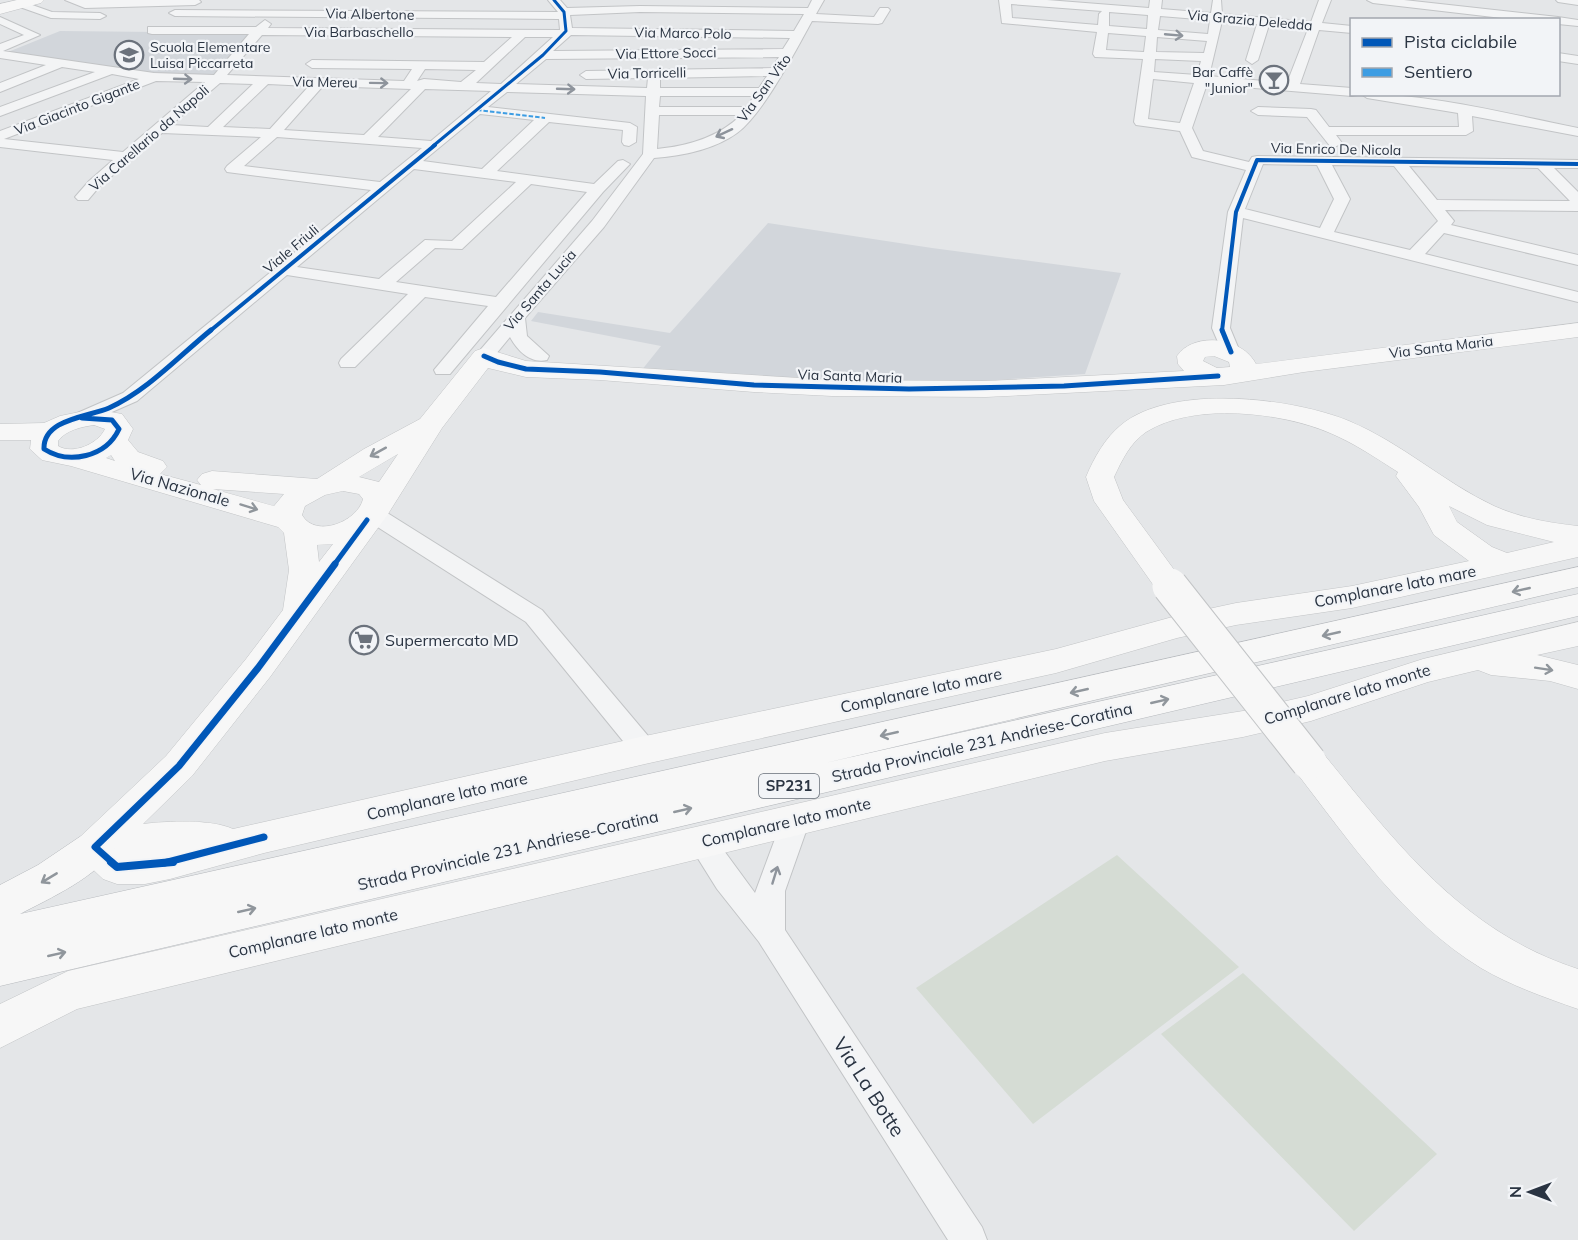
<svg xmlns="http://www.w3.org/2000/svg" width="1578" height="1240" font-family="Mulish,sans-serif">
	<rect width="100%" height="100%" fill="#e4e6e8"/>
	<path fill="#d2d6db" d="M 60,31 L 252,33 L 212,76 L 150,75 L 8,52 Z
		M 768,223 L 932,248 L 1121,273 L 1085,374 L 965,382 L 854,382 L 641,371 L 661,346 L 531,321 L 538,312 L 670,333 Z"/>
	<path fill="#d5dcd4" d="M 1117,855 L 1239,967 L 1033,1124 L 916,988 Z
		M 1243,973 L 1437,1154 L 1354,1231 L 1161,1034 Z"/>
	<g fill="none" stroke-linecap="round" stroke-linejoin="round">
		<g stroke="#c2c4c6" stroke-width="2">
			<path id="street" d="M 65,0 L 199,0 L 201,2 L 195,5 L 85,8 Z
				M 548,0 L 560,0 L 567,8 L 640,6 L 808,8 L 812,0 L 824,0 L 816,14 L 874,17 L 880,8 L 888,8 L 890,10 L 882,23 L 878,24 L 812,21 C 797,48 764,113 737,133 C 715,149 682,156 654,158 L 604,227 L 525,318 L 527,336 L 549,356 L 547,360 C 530,364 517,350 510,337 L 491,360 L 477,360 L 475,356 L 592,221 L 643,154 L 646,96 L 507,92 L 488,107 L 630,123 L 637,127 L 636,142 L 629,146 L 624,145 L 622,142 L 623,130 L 549,122 L 497,171 L 594,184 L 618,161 L 623,160 L 630,164 L 603,192 L 450,374 L 436,374 L 434,370 L 488,306 L 425,297 L 355,367 L 341,367 L 339,363 L 341,359 L 408,294 L 287,275 L 137,401 L 89,422 L 75,422 L 72,418 L 75,414 L 123,393 L 371,190 L 227,172 L 225,169 L 227,166 L 261,137 L 162,133 L 99,187 L 88,200 L 78,200 L 75,197 L 89,181 L 113,160 L 0,147 L 0,131 L 139,79 L 112,74 L 0,116 L 0,107 L 95,72 L 62,67 L 0,92 L 0,83 L 46,65 L 0,58 L 0,44 L 24,35 L 0,24 L 0,17 L 40,35 L 3,51 L 154,73 L 214,75 L 249,34 L 152,34 L 148,33 L 148,27 L 256,27 L 265,20 L 271,24 L 268,28 L 560,30 L 559,19 L 175,16 L 169,13 L 175,10 L 558,12 ZM 640,12 L 804,14 L 794,31 L 572,28 L 570,15 ZM 262,35 L 512,37 L 484,62 L 312,60 L 306,64 L 312,68 L 412,69 L 404,81 L 227,75 ZM 571,35 L 790,38 L 783,49 L 553,51 ZM 525,37 L 553,37 L 501,84 L 476,83 ZM 779,57 L 772,68 L 586,71 L 580,75 L 586,79 L 648,78 L 647,88 L 516,84 L 546,59 ZM 425,69 L 476,70 L 461,82 L 424,79 L 417,81 ZM 767,76 L 759,88 L 660,88 L 660,78 ZM 156,81 L 205,82 L 123,152 L 4,139 ZM 220,83 L 253,84 L 208,127 L 171,125 ZM 268,84 L 309,86 L 270,129 L 223,127 ZM 323,86 L 411,89 L 364,135 L 284,130 ZM 425,89 L 491,91 L 431,141 L 378,137 ZM 660,96 L 754,96 L 747,107 L 659,107 ZM 480,114 L 534,120 L 482,169 L 423,161 ZM 659,115 L 741,115 C 719,137 688,146 657,149 ZM 277,137 L 422,148 L 380,182 L 244,166 ZM 414,169 L 516,182 L 452,241 L 425,240 L 379,279 L 297,267 ZM 531,184 L 587,192 L 496,297 L 396,282 L 435,248 L 462,249 Z
				M 999,0 L 1047,0 L 1149,8 L 1150,0 L 1162,0 L 1161,9 L 1211,13 L 1213,0 L 1221,0 L 1222,14 L 1311,22 L 1319,0 L 1331,0 L 1322,23 L 1352,26 L 1352,33 L 1319,30 L 1300,84 L 1352,88 L 1352,94 L 1357,95 L 1352,96 L 1207,84 L 1192,128 L 1203,151 L 1249,162 L 1252,157 L 1257,156 L 1578,160 L 1578,168 L 1554,168 L 1578,192 L 1578,211 L 1445,210 L 1454,221 L 1451,225 L 1578,255 L 1578,265 L 1444,233 L 1425,254 L 1578,292 L 1578,302 L 1243,218 L 1230,328 L 1240,352 L 1238,356 L 1224,356 L 1212,328 L 1228,212 L 1246,170 L 1192,157 L 1180,131 L 1136,125 L 1134,122 L 1143,59 L 1095,57 L 1093,54 L 1097,32 L 1002,23 ZM 1011,4 L 1102,11 L 1099,14 L 1098,25 L 1012,18 ZM 1109,12 L 1148,15 L 1147,29 L 1109,26 ZM 1160,16 L 1210,20 L 1208,34 L 1158,30 ZM 1222,21 L 1257,24 L 1246,60 L 1252,64 L 1258,60 L 1269,25 L 1308,29 L 1287,83 L 1209,76 ZM 1108,33 L 1146,36 L 1144,52 L 1106,50 ZM 1157,37 L 1207,41 L 1204,53 L 1156,52 ZM 1155,59 L 1201,61 L 1197,75 L 1154,72 ZM 1153,79 L 1194,83 L 1180,123 L 1148,119 ZM 1263,164 L 1317,165 L 1334,199 L 1320,228 L 1245,209 ZM 1332,165 L 1394,166 L 1438,221 L 1410,250 L 1334,232 L 1350,199 ZM 1409,166 L 1538,168 L 1570,201 L 1437,200 Z
				M 1367,0 L 1404,0 L 1558,17 L 1578,20 L 1578,26 L 1558,24 L 1558,20 L 1519,20 L 1373,3 Z
				M 1556,0 L 1578,0 L 1578,5 L 1558,2 Z
				M 21,1 L 52,12 L 100,13 L 106,16 L 100,19 L 51,18 L 17,6 L 15,4 Z
				M 1558,53 L 1578,56 L 1578,64 L 1558,61 Z
				M 1361,94 C 1434,94 1507,114 1578,128 L 1578,136 L 1472,116 L 1473,131 L 1466,135 L 1336,135 L 1342,143 L 1335,147 L 1330,146 L 1307,117 L 1258,115 L 1251,111 L 1258,107 L 1311,109 L 1316,110 L 1329,127 L 1459,127 L 1458,113 L 1367,98 Z
				M 373,507 L 381,509 L 542,610 L 654,743 L 658,750 L 654,757 L 645,760 L 636,757 L 526,622 L 365,519 L 362,514 L 365,509 Z
				M 796,809 L 806,812 L 810,820 L 785,891 L 785,930 L 982,1227 L 987,1240 L 948,1240 L 759,942 L 717,889 L 687,841 L 691,833 L 701,829 L 711,833 L 755,893 L 782,820 L 786,812 Z"/>
		</g>
		<g stroke="#c2c4c6" stroke-width="1">
			<path id="secondary" d="M 17,0 L 44,0 L 41,3 L 0,14 L 0,4 Z
				M 1578,323 L 1578,337 L 1304,372 L 1224,385 L 986,397 L 832,396 L 754,392 L 600,380 L 526,377 L 488,368 L 442,428 L 388,514 L 270,677 L 192,776 L 143,824 C 168,821 211,819 233,829 L 645,736 L 1056,649 L 1176,616 L 1236,603 L 1352,586 L 1469,561 L 1434,535 L 1419,507 L 1396,476 L 1398,472 C 1376,458 1354,443 1330,433 C 1281,412 1193,402 1146,432 C 1130,443 1122,460 1114,477 L 1123,500 L 1186,586 L 1181,593 L 1170,597 L 1159,593 L 1094,501 L 1086,477 C 1094,458 1105,438 1121,425 C 1172,383 1293,398 1349,421 C 1402,443 1443,482 1494,506 C 1521,518 1549,523 1578,526 L 1578,557 L 1352,608 L 1236,625 L 1177,638 L 1056,673 L 645,764 L 264,853 L 170,879 L 145,884 L 117,884 L 103,879 L 81,858 L 75,847 L 81,836 L 166,756 L 246,659 L 283,610 L 289,570 L 284,533 L 278,527 L 71,466 L 42,460 L 30,449 L 31,440 L 0,440 L 0,424 L 44,423 L 60,416 L 94,409 L 122,414 L 133,429 L 128,440 L 138,452 L 163,461 L 167,467 L 160,474 L 201,485 L 197,480 L 202,474 L 212,471 L 317,479 L 364,449 L 420,419 L 475,351 L 484,348 L 526,361 L 832,380 L 986,381 L 1184,371 L 1178,364 L 1177,356 C 1194,331 1243,337 1256,364 ZM 1214,356 L 1229,362 L 1230,367 L 1217,368 L 1203,361 L 1205,357 ZM 94,425 L 105,429 C 98,444 73,455 58,446 L 58,441 C 66,430 81,427 94,425 ZM 398,454 L 379,482 L 359,477 ZM 111,455 L 115,461 L 106,458 ZM 213,489 L 284,494 L 274,506 ZM 343,491 L 359,494 L 363,499 C 358,521 316,539 302,515 L 305,506 L 325,495 ZM 1449,506 L 1487,525 L 1554,542 L 1507,553 L 1492,547 L 1457,522 ZM 333,544 L 319,562 L 317,545 Z
				M 1578,622 L 1578,646 L 1537,655 L 1578,665 L 1578,689 L 1550,681 L 1491,675 L 1478,670 L 1428,682 L 1311,721 L 1243,737 L 1105,761 L 77,1009 L 0,1048 L 0,1004 L 68,971 L 1105,733 L 1243,711 L 1308,696 L 1423,659 Z
				M 1309,748 L 1322,752 C 1396,843 1463,932 1578,969 L 1578,1009 C 1544,997 1512,986 1481,968 C 1404,921 1350,842 1296,772 L 1290,762 L 1296,752 Z"/>
		</g>
		<g stroke="#b6b9bd" stroke-width="1">
			<path id="highway" d="M 1578,567 L 1578,587 L 825,763 L 1578,594 L 1578,616 L 0,986 L 0,885 L 38,865 L 81,836 L 95,831 L 109,836 L 115,847 C 100,876 48,899 20,914 Z"/>
		</g>
		<use href="#street" fill="#f3f4f5" fill-rule="evenodd"/>
		<use href="#secondary" fill="#f7f7f7" fill-rule="evenodd"/>
		<use href="#highway" fill="#f7f7f7" fill-rule="evenodd"/>
		<g stroke="#c2c4c6" stroke-width="37" stroke-linecap="butt">
			<path id="secondary-bridge" d="M 1170,586 L 1309,762"/>
		</g>
		<use href="#secondary-bridge" stroke="#f7f7f7" stroke-width="35"/>
		<path stroke="#3d9de3" stroke-width="2" stroke-dasharray="4.5 2" stroke-linecap="butt" d="M 477,110 L 545,118"/>
		<g stroke="#f2f4f7" stroke-width="5">
			<path id="cycleway-far4" d="M 433,146 L 543,55 L 566,31 L 564,12 L 554,0"/>
		</g>
		<g stroke="#f2f4f7" stroke-width="6">
			<path id="cycleway-far3" d="M 210,331 L 435,145
				M 1222,331 L 1236,212 L 1257,160 L 1578,164"/>
		</g>
		<g stroke="#f2f4f7" stroke-width="8">
			<path id="cycleway-far2" d="M 1222,330 L 1231,352
				M 484,356 L 498,362 L 526,369 L 600,372 L 754,385 L 909,389 L 1064,386 L 1218,376
				M 82,418 L 112,420 L 119,429 C 106,457 69,465 44,449 C 43,419 88,417 109,408 C 147,391 179,356 211,330
				M 334,565 L 367,520"/>
		</g>
		<g stroke="#f2f4f7" stroke-width="10">
			<path id="cycleway-far1" d="M 113,863 L 95,847 L 179,766 L 258,668 L 335,564
				M 164,863 L 264,837"/>
		</g>
		<g stroke="#f2f4f7" stroke-width="12">
			<path id="cycleway" d="M 111,862 L 117,867 L 173,862"/>
		</g>
		<use href="#cycleway-far4" stroke="#0057b8" stroke-width="3"/>
		<use href="#cycleway-far3" stroke="#0057b8" stroke-width="4"/>
		<use href="#cycleway-far2" stroke="#0057b8" stroke-width="5"/>
		<use href="#cycleway-far1" stroke="#0057b8" stroke-width="7"/>
		<use href="#cycleway" stroke="#0057b8" stroke-width="8"/>
	</g>
	<defs><path id="oneway-shaft" d="M-6 0H5M1.5-3L5.5 0L1.5 3" fill="none" stroke-width="1.6" stroke-linecap="round" stroke-linejoin="round" transform="scale(1.5)"/></defs>
	<g stroke="#8e949c">
		<use href="#oneway-shaft" transform="translate(1174 35) rotate(5)"/>
		<use href="#oneway-shaft" transform="translate(183 79) rotate(2)"/>
		<use href="#oneway-shaft" transform="translate(379 83) rotate(1)"/>
		<use href="#oneway-shaft" transform="translate(566 89) rotate(2)"/>
		<use href="#oneway-shaft" transform="translate(724 133) rotate(155)"/>
		<use href="#oneway-shaft" transform="translate(775 875) rotate(-73)"/>
	</g>
	<g stroke="#90969c">
		<use href="#oneway-shaft" transform="translate(378 452) rotate(151)"/>
		<use href="#oneway-shaft" transform="translate(249 507) rotate(17)"/>
		<use href="#oneway-shaft" transform="translate(1521 590) rotate(167)"/>
		<use href="#oneway-shaft" transform="translate(1331 634) rotate(167)"/>
		<use href="#oneway-shaft" transform="translate(1544 669) rotate(9)"/>
		<use href="#oneway-shaft" transform="translate(1079 691) rotate(167)"/>
		<use href="#oneway-shaft" transform="translate(1160 701) rotate(-13)"/>
		<use href="#oneway-shaft" transform="translate(889 734) rotate(167)"/>
		<use href="#oneway-shaft" transform="translate(683 810) rotate(-13)"/>
		<use href="#oneway-shaft" transform="translate(49 878) rotate(149)"/>
		<use href="#oneway-shaft" transform="translate(247 910) rotate(-13)"/>
		<use href="#oneway-shaft" transform="translate(57 954) rotate(-13)"/>
	</g>
	<defs>
		<g id="school-ring" transform="scale(1.5)"><circle r="9.5" fill="#f2f4f7" stroke="#6b727c" stroke-width="1.5"/><path d="M0-5L7-2L0 1L-7-2ZM-4 1L0 2.5L4 1V4Q0 6-4 4Z" fill="#6b727c"/></g>
		<g id="bar-ring" transform="scale(1.5)"><circle r="9.5" fill="#f2f4f7" stroke="#6b727c" stroke-width="1.5"/><path d="M-6-5H6L.8 .8V4.5H3.5V6h-7V4.5H-.8V.8Z" fill="#6b727c"/></g>
		<g id="supermarket-ring" transform="scale(1.5)"><circle r="9.5" fill="#f2f4f7" stroke="#6b727c" stroke-width="1.5"/><path d="M-6-5.5h2.5l.6 2H6L4.5 2H-2.5L-4.4-4H-6ZM-1.5 3.2a1.3 1.3 0 1 0 .1 0ZM3 3.2a1.3 1.3 0 1 0 .1 0Z" fill="#6b727c"/></g>
	</defs>
	<g fill-rule="evenodd">
		<use href="#school-ring" x="129" y="55"/>
		<use href="#bar-ring" x="1274" y="80"/>
		<use href="#supermarket-ring" x="364" y="640"/>
	</g>
	<g text-anchor="middle" stroke-width="4.5" stroke-linejoin="round" paint-order="stroke">
		<g font-size="14" fill="#2a3442" stroke="#f2f4f7">
			<text transform="translate(370 14) rotate(1)" y="5">Via Albertone</text>
			<text transform="translate(1250 20) rotate(5)" y="5">Via Grazia Deledda</text>
			<text x="359" y="37">Via Barbaschello</text>
			<text transform="translate(683 33) rotate(1)" y="5">Via Marco Polo</text>
			<text transform="translate(666 53) rotate(-1)" y="5">Via Ettore Socci</text>
			<text transform="translate(647 73) rotate(-1)" y="5">Via Torricelli</text>
			<text transform="translate(325 82) rotate(1)" y="5">Via Mereu</text>
			<text transform="translate(764 88) rotate(-54)" y="5">Via San Vito</text>
			<text transform="translate(77 107) rotate(-21)" y="5">Via Giacinto Gigante</text>
			<text transform="translate(149 138) rotate(-41)" y="5">Via Carellario da Napoli</text>
			<text transform="translate(1336 149) rotate(1)" y="5">Via Enrico De Nicola</text>
			<text transform="translate(291 249) rotate(-40)" y="5">Viale Friuli</text>
			<text transform="translate(540 290) rotate(-49)" y="5">Via Santa Lucia</text>
			<text transform="translate(1441 347) rotate(-7)" y="5">Via Santa Maria</text>
			<text transform="translate(850 376) rotate(2)" y="5">Via Santa Maria</text>
		</g>
		<g font-size="14" fill="#2a3442" stroke="#f2f4f7" text-anchor="start">
			<text x="150" y="52">Scuola Elementare<tspan x="150" dy="16">Luisa Piccarreta</tspan></text>
			<text x="1253" y="77" text-anchor="end">Bar Caffè<tspan x="1253" dy="16">"Junior"</tspan></text>
		</g>
		<rect fill="#f2f4f7" stroke="#666e78" stroke-width="1.5" x="759" y="774" width="60" height="24" rx="4.5"/>
		<g font-size="15" font-weight="bold" fill="#2a3442">
			<text x="789" y="791">SP231</text>
		</g>
		<g font-size="16" fill="#2a3442" stroke="#f2f4f7">
			<text transform="translate(180 487) rotate(16)" y="6">Via Nazionale</text>
			<text transform="translate(1395 586) rotate(-11)" y="6">Complanare lato mare</text>
			<text transform="translate(921 690) rotate(-12)" y="6">Complanare lato mare</text>
			<text transform="translate(1347 694) rotate(-17)" y="6">Complanare lato monte</text>
			<text transform="translate(982 742) rotate(-13)" y="6">Strada Provinciale 231 Andriese-Coratina</text>
			<text transform="translate(447 796) rotate(-13)" y="6">Complanare lato mare</text>
			<text transform="translate(786 822) rotate(-13)" y="6">Complanare lato monte</text>
			<text transform="translate(508 850) rotate(-13)" y="6">Strada Provinciale 231 Andriese-Coratina</text>
			<text transform="translate(313 933) rotate(-13)" y="6">Complanare lato monte</text>
		</g>
		<g font-size="16" fill="#2a3442" stroke="#f2f4f7" text-anchor="start">
			<text x="385" y="646">Supermercato MD</text>
		</g>
		<g font-size="20" fill="#2a3442" stroke="#f2f4f7">
			<text transform="translate(869 1087) rotate(57)" y="7">Via La Botte</text>
		</g>
	</g>
	<rect x="1350" y="18" width="210" height="78" fill="#f2f4f7" stroke="#a2a7af" stroke-width="1.5"/>
	<rect x="1362" y="38" width="30" height="9" fill="#0057b8" stroke="#a2a7af" stroke-width="1.5"/>
	<text x="1404" y="48" font-size="18" fill="#2a3442">Pista ciclabile</text>
	<rect x="1362" y="68" width="30" height="9" fill="#3d9de3" stroke="#a2a7af" stroke-width="1.5"/>
	<text x="1404" y="78" font-size="18" fill="#2a3442">Sentiero</text>
	<g transform="translate(1530 1192) rotate(270)" stroke="#f2f4f7" stroke-width="4.5" paint-order="stroke">
	<path d="M0-4.5L10 22L0 15L-10 22Z" fill="#2a3442"/>
	<text y="-9" font-size="16" font-weight="bold" text-anchor="middle" fill="#2a3442">N</text>
	</g>
</svg>
